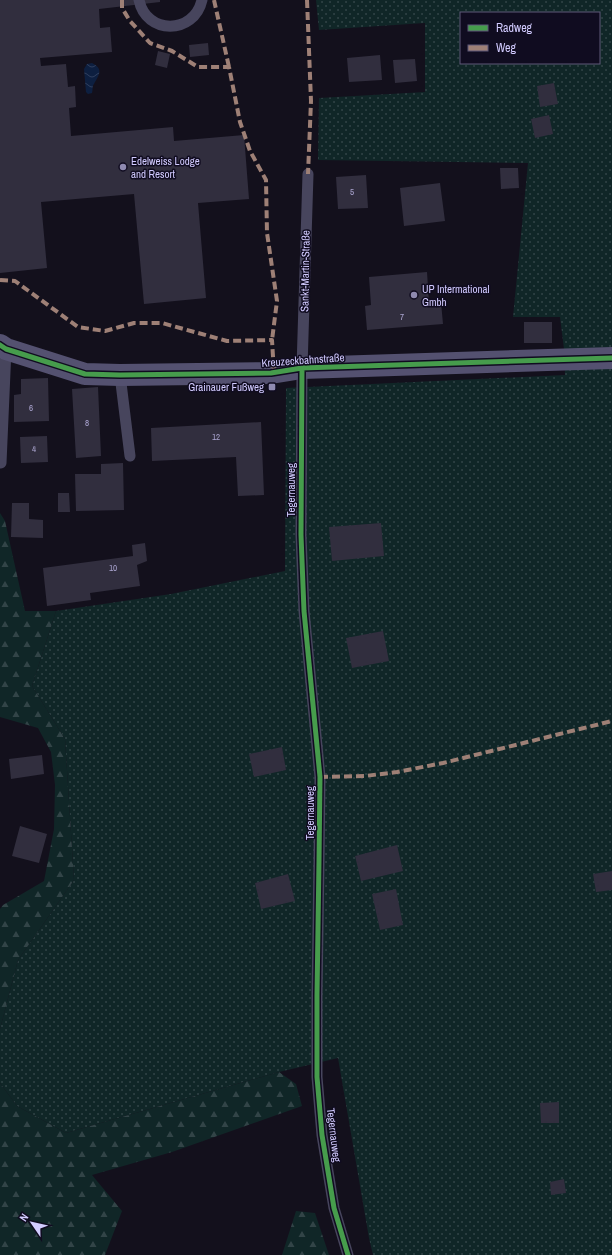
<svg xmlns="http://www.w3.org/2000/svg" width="612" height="1255" font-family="'Archivo Narrow',sans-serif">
	<defs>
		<pattern id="grass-dots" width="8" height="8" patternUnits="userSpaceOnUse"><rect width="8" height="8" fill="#102627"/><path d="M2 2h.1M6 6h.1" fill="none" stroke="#324447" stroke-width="1.8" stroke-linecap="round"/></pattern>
		<pattern id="forest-firs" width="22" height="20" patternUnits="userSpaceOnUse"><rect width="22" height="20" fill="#102627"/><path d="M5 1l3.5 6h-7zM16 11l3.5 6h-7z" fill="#324447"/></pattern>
		<pattern id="water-waves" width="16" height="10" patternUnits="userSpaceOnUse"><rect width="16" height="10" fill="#0d1f40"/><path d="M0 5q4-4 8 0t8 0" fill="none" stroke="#2f3e5d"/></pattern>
	</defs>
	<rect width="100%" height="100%" fill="#13101c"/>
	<path fill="url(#grass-dots)" fill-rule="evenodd" d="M 316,0 L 612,0 L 612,1255 L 373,1255 L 369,1238 L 338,1058 L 279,1072 L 66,1133 L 17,1106 L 0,1083 L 0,1029 L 18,960 L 74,880 L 65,739 L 32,686 L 56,611 L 171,594 L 285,571 L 286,388 L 565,375 L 564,349 L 560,317 L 513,317 L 528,163 L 318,160 L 319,98 L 425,92 L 425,23 L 319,30 ZM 461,13 L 599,13 L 599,63 L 461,63 Z"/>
	<path fill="url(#forest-firs)" d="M 0,513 L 5,521 L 25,611 L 56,611 L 32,686 L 65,739 L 74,880 L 18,960 L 0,1029 L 0,909 L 3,905 L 44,881 L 54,829 L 55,785 L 51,752 L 38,728 L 0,717 Z
		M 279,1072 L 296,1084 L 302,1106 L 172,1152 L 92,1175 L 122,1211 L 105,1255 L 0,1255 L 0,1083 L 17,1106 L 66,1133 Z
		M 296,1211 L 315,1213 L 329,1255 L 282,1255 Z"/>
	<path fill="url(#water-waves)" d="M 92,63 C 104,69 99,75 94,84 C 92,86 93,90 92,93 L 88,94 L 86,92 L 84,69 L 87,64 Z"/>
	<path fill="#312e3e" d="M 0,0 L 160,0 L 160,2 L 99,9 L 100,28 L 110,27 L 112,52 L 40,58 L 41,66 L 66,64 L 68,87 L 75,86 L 76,107 L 69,108 L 71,136 L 173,127 L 174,141 L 244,135 L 249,199 L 198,203 L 206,298 L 144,304 L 134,194 L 41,202 L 47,268 L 0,273 Z
		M 208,43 L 209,55 L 190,57 L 189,45 Z
		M 158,51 L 170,54 L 167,68 L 155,65 Z
		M 380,55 L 382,80 L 349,82 L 347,58 Z
		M 415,59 L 417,81 L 395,83 L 393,60 Z
		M 554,83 L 558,104 L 540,107 L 537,86 Z
		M 549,115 L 553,134 L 535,138 L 531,119 Z
		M 500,168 L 518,168 L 519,188 L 501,189 Z
		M 366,175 L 368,208 L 338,209 L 336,177 Z
		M 440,183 L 445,221 L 404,226 L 400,188 Z
		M 427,272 L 429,303 L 441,302 L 443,324 L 367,330 L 365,306 L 371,305 L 369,277 Z
		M 524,322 L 552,322 L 552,343 L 524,343 Z
		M 48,378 L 49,421 L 14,422 L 14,395 L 21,394 L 21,379 Z
		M 98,387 L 101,456 L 76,458 L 72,389 Z
		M 261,422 L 264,495 L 238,496 L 236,457 L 152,461 L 151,428 Z
		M 47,436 L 48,462 L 21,463 L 20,437 Z
		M 123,463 L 124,510 L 76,511 L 75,474 L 101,474 L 101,464 Z
		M 58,493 L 69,493 L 70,512 L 58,512 Z
		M 12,503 L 29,503 L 29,519 L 43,520 L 43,538 L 11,537 Z
		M 381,523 L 384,556 L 332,561 L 329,527 Z
		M 145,543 L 147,561 L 137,565 L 140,586 L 90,593 L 91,600 L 47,606 L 43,568 L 133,556 L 132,545 Z
		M 383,631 L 389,661 L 352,668 L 346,638 Z
		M 282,747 L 286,770 L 254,777 L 249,754 Z
		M 42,755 L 44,774 L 11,779 L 9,759 Z
		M 20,826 L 47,834 L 39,863 L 12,856 Z
		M 397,845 L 403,871 L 361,881 L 355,856 Z
		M 612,871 L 612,890 L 596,892 L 593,874 Z
		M 288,874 L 295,901 L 261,909 L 255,883 Z
		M 396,889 L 403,925 L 380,930 L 372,894 Z
		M 559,1102 L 559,1123 L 541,1123 L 540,1103 Z
		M 564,1179 L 566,1193 L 551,1195 L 550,1182 Z"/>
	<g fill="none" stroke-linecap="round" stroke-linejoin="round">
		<path stroke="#47455d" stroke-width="11" d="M 139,0 C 146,35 194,35 202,0
			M 308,174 L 302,368 L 301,535 L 304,611 L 320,777 L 319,861 L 317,995 L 317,1077 L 322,1135 L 334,1208 L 348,1255
			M 120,375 L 130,456
			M 1,463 L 6,349"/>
		<path stroke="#545170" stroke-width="22" d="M 0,345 L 6,349 L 85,374 L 120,375 L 271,373 L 302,368 L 612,358"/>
		<path stroke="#9e8076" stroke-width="4" stroke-dasharray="8 4" stroke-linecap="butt" d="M 122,0 L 122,8 L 130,21 L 150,43 L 172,51 L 198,67 L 229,67 L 240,122 L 250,151 L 266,180 L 267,233 L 277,301 L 272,340
			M 214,0 L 229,67
			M 307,0 L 311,101 L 308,174
			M 0,280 L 15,281 L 78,327 L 105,331 L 134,323 L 162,323 L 227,341 L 272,340 L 274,373
			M 320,777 L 365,776 L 397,772 L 443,763 L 612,721"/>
		<g stroke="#100c20" stroke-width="8">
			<path id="cycleway" d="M 0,345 L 6,349 L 85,374 L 120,375 L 271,373 L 302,368 L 612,358
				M 302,368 L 301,535 L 304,611 L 320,777 L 319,861 L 317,995 L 317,1077 L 322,1135 L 334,1208 L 348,1255"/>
		</g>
		<use href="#cycleway" stroke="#469c4c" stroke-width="5"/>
	</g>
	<g fill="#8f8ab0" stroke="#100c20" stroke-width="1.5">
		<circle cx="123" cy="167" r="4"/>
		<circle cx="414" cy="295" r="4"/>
		<rect x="268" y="383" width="8" height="8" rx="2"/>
	</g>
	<g text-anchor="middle" stroke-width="3" stroke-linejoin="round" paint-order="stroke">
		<g font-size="9" fill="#aaa4cf">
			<text x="352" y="195">5</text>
			<text x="402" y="320">7</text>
			<text x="31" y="411">6</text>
			<text x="87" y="426">8</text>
			<text x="216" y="440">12</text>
			<text x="34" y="452">4</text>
			<text x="113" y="571">10</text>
		</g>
		<g font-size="11" fill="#d2cbff" stroke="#100c20" text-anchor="start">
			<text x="131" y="165">Edelweiss Lodge<tspan x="131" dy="13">and Resort</tspan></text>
			<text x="422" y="293">UP Intermational<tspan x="422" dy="13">Gmbh</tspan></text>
			<text x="264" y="391" text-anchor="end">Grainauer Fußweg</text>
		</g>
		<g font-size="11" fill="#d2cbff" stroke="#100c20">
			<text transform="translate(305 271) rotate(-89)" y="4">Sankt-Martin-Straße</text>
			<text transform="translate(303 360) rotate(-4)" y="4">Kreuzeckbahnstraße</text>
			<text transform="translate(291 490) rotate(-90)" y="4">Tegernauweg</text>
			<text transform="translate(310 813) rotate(-90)" y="4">Tegernauweg</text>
			<text transform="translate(334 1135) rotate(83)" y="4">Tegernauweg</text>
		</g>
	</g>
	<rect x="460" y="12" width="140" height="52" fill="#100c20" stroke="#5e5879"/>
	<rect x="468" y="25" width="20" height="6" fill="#469c4c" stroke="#5e5879"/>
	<text x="496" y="32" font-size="12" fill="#d2cbff">Radweg</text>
	<rect x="468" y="45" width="20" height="6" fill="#9e8076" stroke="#5e5879"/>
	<text x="496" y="52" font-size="12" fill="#d2cbff">Weg</text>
	<g transform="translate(32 1223) rotate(304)" stroke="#100c20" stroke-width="3" paint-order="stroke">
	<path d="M0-3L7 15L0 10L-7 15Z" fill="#d2cbff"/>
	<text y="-6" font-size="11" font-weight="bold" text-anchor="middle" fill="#d2cbff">N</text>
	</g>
</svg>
